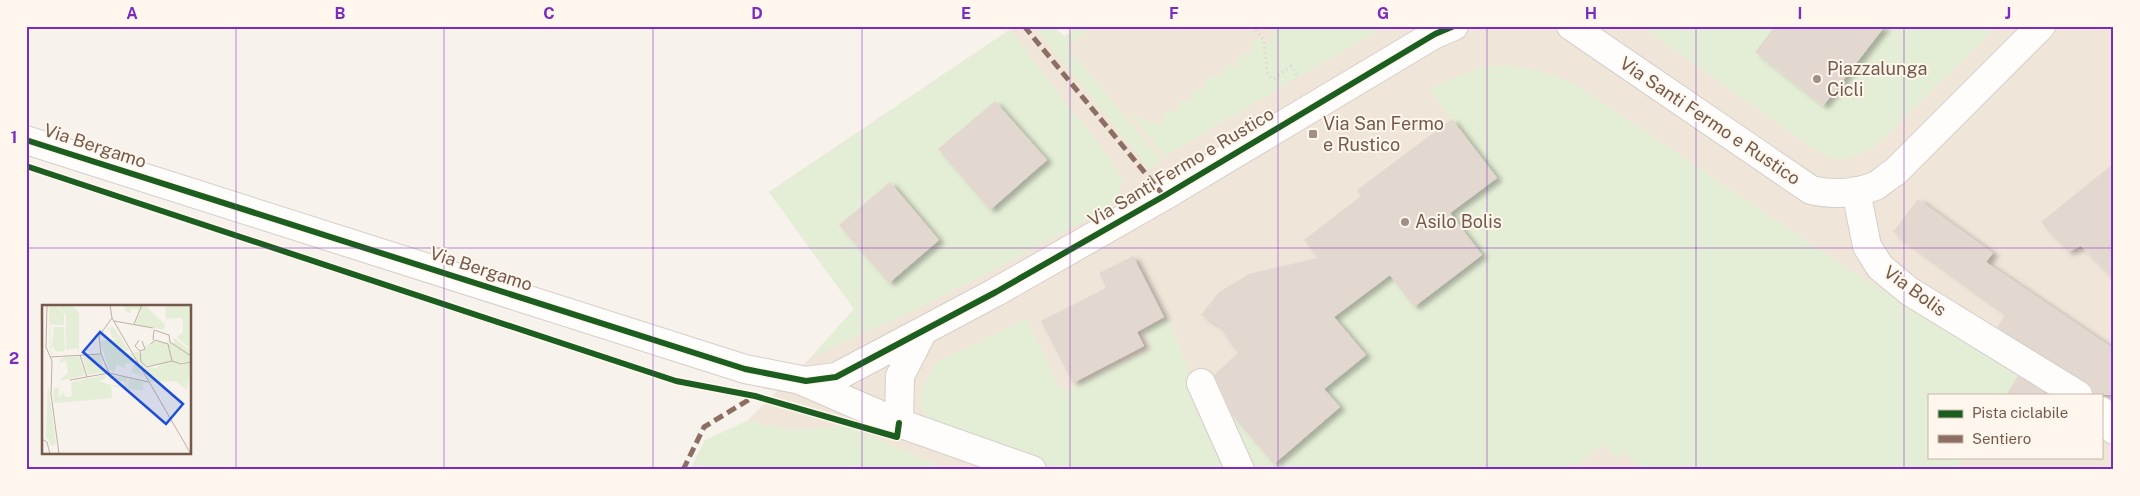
<svg xmlns="http://www.w3.org/2000/svg" width="2140" height="496" font-family="'Public Sans',sans-serif">
	<defs>
		<filter id="shadow"><feDropShadow dx="5.5" dy="3" stdDeviation="2.5" flood-color="#0004"/></filter>
	</defs>
	<rect width="100%" height="100%" fill="#f7f2eb"/>
	<path fill="#f0e5d9" fill-rule="evenodd" d="M 1015,26 L 1054,26 L 1064,37 L 1077,26 L 2114,26 L 2114,470 L 948,470 L 847,426 L 790,430 L 747,421 L 812,356 L 854,309 L 769,192 ZM 1929,395 L 2101,395 L 2101,457 L 1929,457 Z"/>
	<path fill="#e4edd6" d="M 1033,26 L 1054,26 L 1064,37 L 1077,26 L 1093,26 L 1068,47 L 1161,160 L 1150,169 Z
		M 1277,26 L 1286,28 L 1287,26 L 1385,26 L 1165,156 L 1130,114 L 1161,126 L 1166,110 L 1176,113 L 1182,99 L 1190,101 L 1195,88 L 1203,90 L 1210,75 L 1220,78 L 1225,64 L 1236,67 L 1241,53 L 1250,56 L 1256,38 L 1271,42 Z
		M 1641,26 L 1997,26 L 1880,142 C 1855,158 1843,165 1815,150 Z
		M 1010,30 L 1114,164 L 1123,180 L 1118,201 L 1093,217 C 1001,265 909,317 812,356 L 854,309 L 769,192 Z
		M 1497,66 C 1527,66 1551,72 1578,86 L 1847,268 L 1909,307 L 2021,372 L 2006,395 L 1929,395 L 1929,457 L 1964,457 L 1956,470 L 1641,470 L 1626,452 L 1617,459 L 1603,444 L 1575,468 L 1571,463 L 1564,470 L 1248,470 L 1221,402 L 1274,464 L 1340,408 L 1324,389 L 1366,355 L 1343,327 L 1333,334 L 1304,298 L 1390,275 L 1414,307 L 1482,255 L 1450,213 L 1496,178 L 1429,89 L 1479,68 Z
		M 1168,318 L 1231,470 L 1062,470 L 930,424 C 912,400 924,387 935,363 L 1027,319 L 1062,392 L 1152,349 L 1143,330 Z
		M 747,421 L 790,430 L 847,426 L 948,470 L 690,470 L 705,440 Z"/>
	<path fill="#e2d8d0" filter="url(#shadow)" d="M 1775,26 L 1885,26 L 1823,106 L 1755,52 Z
		M 995,101 L 1047,160 L 990,210 L 938,149 Z
		M 1452,119 L 1497,178 L 1450,213 L 1482,255 L 1414,307 L 1390,275 L 1334,317 L 1366,355 L 1324,389 L 1340,407 L 1274,464 L 1233,416 L 1214,375 L 1238,353 L 1218,325 L 1201,315 L 1219,292 L 1249,274 L 1318,258 L 1304,240 L 1361,196 L 1357,190 Z
		M 2114,163 L 2114,280 L 2081,246 L 2068,252 L 2041,222 Z
		M 890,182 L 939,240 L 889,283 L 839,225 Z
		M 1918,199 L 1993,253 L 1986,262 L 2114,349 L 2114,395 L 2094,395 L 2091,387 L 2086,382 L 1997,327 L 2006,314 L 1893,232 Z
		M 1133,256 L 1164,317 L 1137,332 L 1144,346 L 1073,383 L 1041,321 L 1106,288 L 1099,273 Z
		M 2018,376 L 2048,395 L 2006,395 Z"/>
	<g fill="none" stroke-linecap="round" stroke-linejoin="round">
		<g stroke="#d6cec8" stroke-width="30">
			<path id="street" d="M 1571,26 L 1811,190 C 1831,195 1856,194 1875,186 C 1882,182 1888,176 1895,172 L 2041,26
				M 26,140 L 745,369 L 806,381 L 836,377 L 996,292 L 1164,196 L 1435,34 L 1454,26
				M 1856,191 L 1867,246 L 1880,267 L 1909,291 L 2078,395
				M 802,381 L 899,423 L 1032,470
				M 1201,383 L 1240,470
				M 2101,411 L 2114,430
				M 899,423 L 900,376 L 923,331"/>
		</g>
		<path stroke="#dad2ce" stroke-width="3" stroke-dasharray="1 4" stroke-linecap="butt" d="M 1253,26 L 1264,41 L 1267,72 L 1271,78 L 1275,78 L 1291,66 L 1297,76"/>
		<use href="#street" stroke="#fefdfc" stroke-width="28"/>
		<path stroke="#8d6e63" stroke-width="5" stroke-dasharray="10 5" stroke-linecap="butt" d="M 1024,26 L 1164,196
			M 683,470 L 704,427 L 755,396"/>
		<g stroke="#fff7ed" stroke-width="9">
			<path id="cycleway" d="M 26,140 L 745,369 L 806,381 L 836,377 L 996,292 L 1164,196 L 1435,34 L 1454,26
				M 26,166 L 676,381 L 755,396 L 897,437 L 899,423"/>
		</g>
		<use href="#cycleway" stroke="#1b5e20" stroke-width="6"/>
	</g>
	<path fill="none" stroke="#7b2cbf" stroke-width="1" stroke-opacity="0.55" d="M 236,26 L 236,470M 444,26 L 444,470M 653,26 L 653,470M 862,26 L 862,470M 1070,26 L 1070,470M 1278,26 L 1278,470M 1487,26 L 1487,470M 1696,26 L 1696,470M 1904,26 L 1904,470M 26,248 L 2114,248"/>
	<g fill="#a28f83" stroke="#fff7ed" stroke-width="2">
		<circle cx="1817" cy="79" r="5"/>
		<rect x="1308" y="129" width="10" height="10" rx="2.5"/>
		<circle cx="1405" cy="222" r="5"/>
	</g>
	<g text-anchor="middle" stroke-width="4" stroke-linejoin="round" paint-order="stroke">
		<g font-size="18" fill="#75594b" stroke="#fff7ed" text-anchor="start">
			<text x="1827" y="75">Piazzalunga<tspan x="1827" dy="21">Cicli</tspan></text>
			<text x="1323" y="130">Via San Fermo<tspan x="1323" dy="21">e Rustico</tspan></text>
			<text x="1415" y="228">Asilo Bolis</text>
		</g>
		<g font-size="18" fill="#75594b" stroke="#fff7ed">
			<text transform="translate(1710 121) rotate(34)" y="6">Via Santi Fermo e Rustico</text>
			<text transform="translate(95 146) rotate(18)" y="6">Via Bergamo</text>
			<text transform="translate(1181 167) rotate(-31)" y="6">Via Santi Fermo e Rustico</text>
			<text transform="translate(481 269) rotate(18)" y="6">Via Bergamo</text>
			<text transform="translate(1915 291) rotate(36)" y="6">Via Bolis</text>
		</g>
	</g>
	<g transform="translate(42 305)">
		<rect width="149" height="149" fill="#f7f2eb"/>
		<path d="M 7,0 L 13,0 L 22,9 L 22,20 L 8,19 L 9,46 L 12,50 L 9,49 L 8,45 ZM 14,0 L 29,0 L 37,7 L 37,48 L 35,43 L 24,45 L 24,10 ZM 82,0 L 103,0 L 123,20 L 121,25 L 93,19 L 99,6 L 90,3 L 88,8 L 83,6 ZM 123,0 L 149,0 L 149,44 L 135,32 L 141,27 L 141,16 L 139,13 L 124,14 ZM 12,22 L 22,22 L 23,46 L 15,47 L 10,41 ZM 71,22 L 87,45 L 77,47 L 89,49 L 102,72 L 89,67 L 93,57 L 83,59 L 83,64 L 75,59 L 72,67 L 67,64 L 58,36 L 75,34 L 70,33 L 68,23 L 61,28 L 66,23 ZM 132,33 L 149,46 L 148,57 L 102,61 L 98,50 L 104,41 L 111,36 L 132,38 ZM 91,47 L 97,47 L 102,62 L 113,63 L 129,56 L 140,60 L 149,58 L 145,85 L 134,76 L 109,77 ZM 58,50 L 62,67 L 46,70 L 40,52 ZM 37,51 L 43,70 L 17,76 L 26,68 L 24,56 L 19,57 L 17,65 L 19,53 ZM 63,70 L 63,74 L 57,76 L 68,80 L 84,81 L 84,77 L 67,74 L 67,70 L 85,73 L 85,83 L 69,81 L 70,93 L 12,98 L 11,84 L 17,83 L 17,93 L 22,87 L 23,92 L 26,92 L 30,91 L 29,78 L 37,75 L 38,81 L 39,75 ZM 87,74 L 105,78 L 101,78 L 101,85 L 86,84 ZM 6,79 L 14,139 L 9,141 L 4,131 Z" fill="#e4edd6"/>
		<path fill="none" stroke="#bfb0a6" stroke-width="1" d="M 5,0 L 4,42 L 10,56 L 9,89 L 17,149M 68,0 L 70,13 L 149,149M 72,16 L 111,23M 92,19 L 100,0M 97,35 L 93,41 L 98,46 L 103,44 L 100,36M 111,35 L 112,25 L 127,30 L 128,37M 128,37 L 149,51M 109,39 L 113,35 L 126,39 L 130,56M 98,46 L 99,57 L 105,62 L 130,56 L 139,59 L 149,57M 59,49 L 57,31 L 70,13M 59,49 L 67,68M 38,50 L 45,72M 8,52 L 59,49M 28,75 L 67,68 L 106,77M 0,134 L 5,137 L 8,149"/>
		<path fill="#1d4ed8" fill-opacity="0.15" stroke="#1d4ed8" stroke-width="2.5" d="M 58,27 L 141,99 L 124,119 L 41,47 Z"/>
		<rect width="149" height="149" fill="none" stroke="#75594b" stroke-width="2.5"/>
	</g>
	<rect width="2140" height="496" fill="none" stroke="#fff7ed" stroke-width="55"/>
	<rect x="1928" y="394" width="175" height="65" fill="#fff7ed" stroke="#c8b8ac"/>
	<rect x="1938" y="410" width="25" height="8" fill="#1b5e20" stroke="#c8b8ac"/>
	<text x="1972" y="418" font-size="15" fill="#75594b">Pista ciclabile</text>
	<rect x="1938" y="435" width="25" height="8" fill="#8d6e63" stroke="#c8b8ac"/>
	<text x="1972" y="444" font-size="15" fill="#75594b">Sentiero</text>
	<rect x="28" y="28" width="2084" height="440" fill="none" stroke="#7b2cbf" stroke-width="2"/>
	<g font-size="16" text-anchor="middle" font-weight="bold" fill="#7b2cbf">
		<text x="132" y="19">A</text>
		<text x="340" y="19">B</text>
		<text x="549" y="19">C</text>
		<text x="757" y="19">D</text>
		<text x="966" y="19">E</text>
		<text x="1174" y="19">F</text>
		<text x="1383" y="19">G</text>
		<text x="1591" y="19">H</text>
		<text x="1800" y="19">I</text>
		<text x="2008" y="19">J</text>
		<text x="14" y="143">1</text>
		<text x="14" y="364">2</text>
	</g>
</svg>
